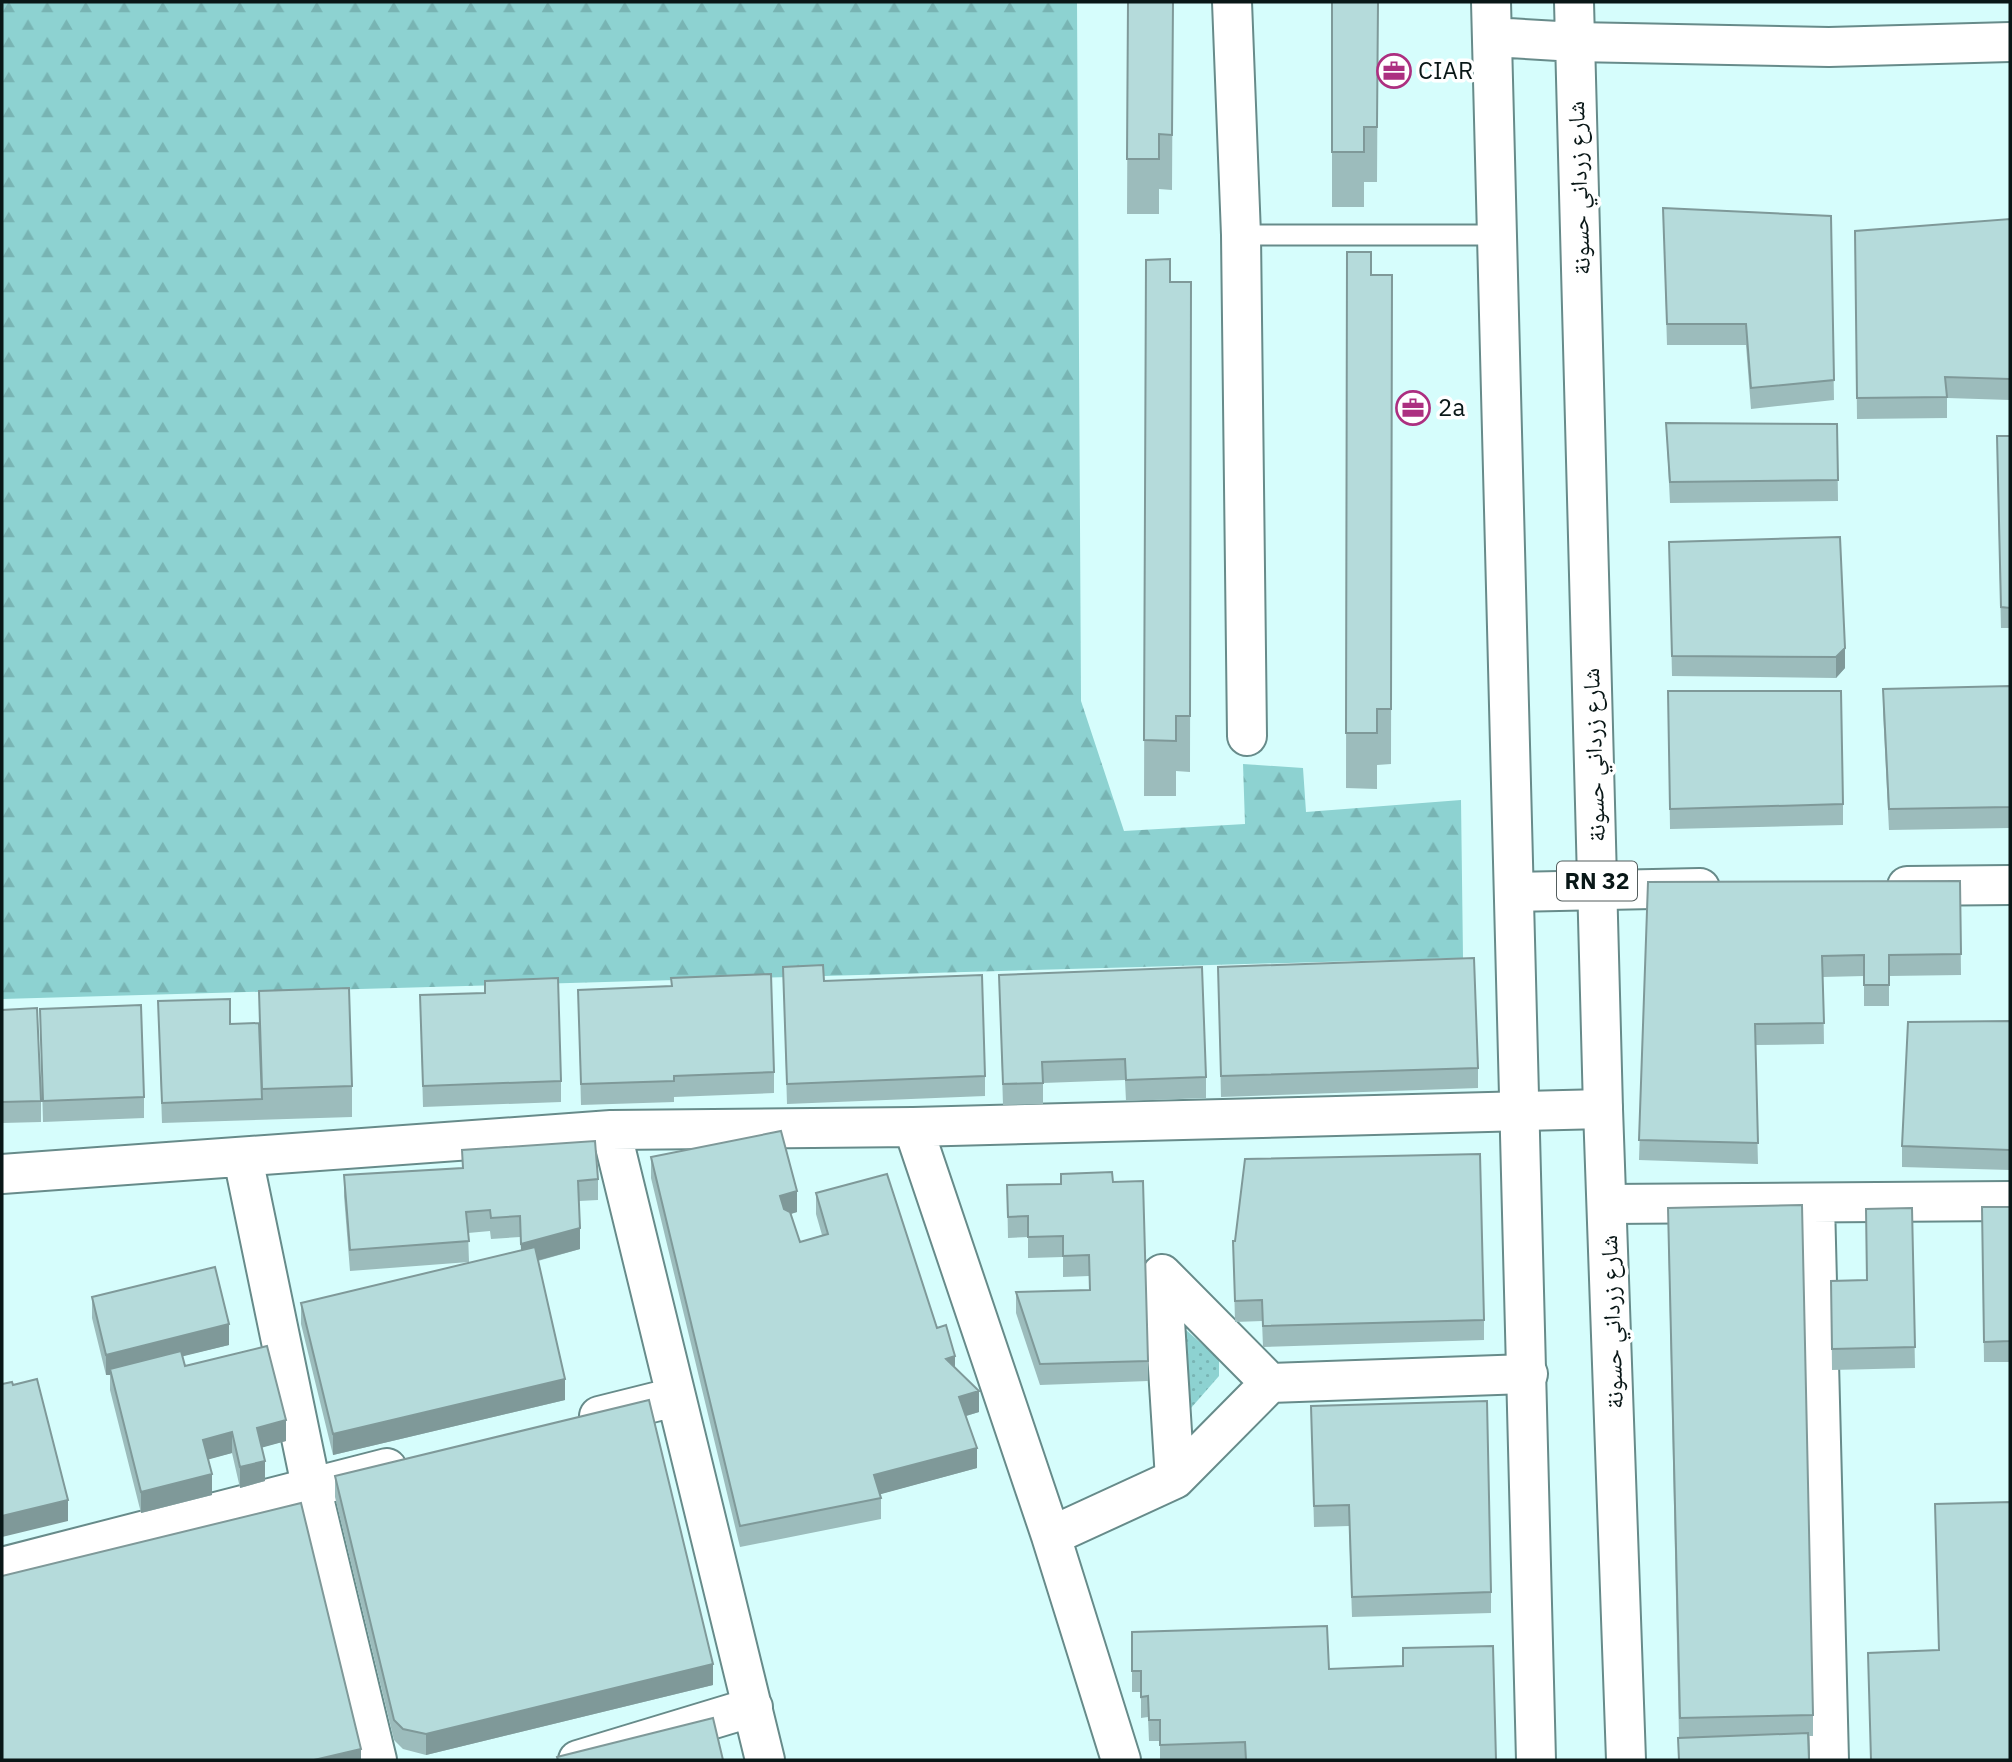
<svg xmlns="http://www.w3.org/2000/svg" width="2012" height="1762" font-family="'IBM Plex Sans','Noto Naskh Arabic',sans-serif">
	<defs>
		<pattern id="grass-dots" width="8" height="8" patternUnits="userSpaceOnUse" patternTransform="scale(1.75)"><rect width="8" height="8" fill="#8dd2d1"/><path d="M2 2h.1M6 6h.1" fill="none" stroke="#78b4b3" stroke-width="1.8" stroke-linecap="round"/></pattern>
		<pattern id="forest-firs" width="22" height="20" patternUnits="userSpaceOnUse" patternTransform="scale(1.75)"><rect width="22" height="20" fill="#8dd2d1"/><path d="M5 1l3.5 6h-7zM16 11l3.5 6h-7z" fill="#78b4b3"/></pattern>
	</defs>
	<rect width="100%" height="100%" fill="#d6fdfc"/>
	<path fill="url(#grass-dots)" d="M 1177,1322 L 1219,1359 L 1219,1376 L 1184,1416 Z"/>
	<path fill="url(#forest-firs)" d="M 2,2 L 1077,2 L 1081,701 L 1124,831 L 1245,824 L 1243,764 L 1303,768 L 1306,812 L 1461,800 L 1463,958 L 2,999 Z"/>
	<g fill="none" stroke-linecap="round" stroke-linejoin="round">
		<g stroke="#678b8a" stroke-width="23">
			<path id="service" d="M 1241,235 L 1497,235"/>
		</g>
		<g stroke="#678b8a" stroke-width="42">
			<path id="minor" d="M 1232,2 L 1241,235 L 1247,736
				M 1575,42 L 1829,47 L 2010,42
				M 913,1127 L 1051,1536 L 1121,1760
				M 611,1130 L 765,1760
				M 243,1158 L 311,1486 L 377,1760
				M 2,1174 L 611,1130 L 913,1127 L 1603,1109
				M 1815,1203 L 1829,1760
				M 1608,1204 L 2010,1201
				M 599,1416 L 675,1397
				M 1175,1479 L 1162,1274 L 1270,1383
				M 1051,1536 L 1175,1479 L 1270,1383 L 1528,1374
				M 2,1567 L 387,1468
				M 578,1760 L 753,1707"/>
		</g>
		<g stroke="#678b8a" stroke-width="42">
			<path id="tertiary" d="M 1907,886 L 2010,885
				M 1515,892 L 1700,888"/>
		</g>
		<g stroke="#678b8a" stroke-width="42">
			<path id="primary" d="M 1491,2 L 1536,1760
				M 1574,2 L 1603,1109 L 1626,1760
				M 1492,37 L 1575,42"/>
		</g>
		<use href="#service" stroke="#fff" stroke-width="19"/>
		<use href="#minor" stroke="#fff" stroke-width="38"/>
		<use href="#tertiary" stroke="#fff" stroke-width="38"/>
		<use href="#primary" stroke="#fff" stroke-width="38"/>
	</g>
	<path fill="#9cbcbc" d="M 1128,2 L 1173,2 L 1172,190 L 1159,189 L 1159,214 L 1127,214 Z
		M 1332,2 L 1378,2 L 1377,182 L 1364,182 L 1364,207 L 1332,207 Z
		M 1663,208 L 1831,216 L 1834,400 L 1751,409 L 1746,345 L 1667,345 Z
		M 2010,219 L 2010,400 L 1947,398 L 1947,418 L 1857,419 L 1855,231 Z
		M 1347,252 L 1371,275 L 1392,275 L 1391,764 L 1377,765 L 1377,789 L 1346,788 Z
		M 1146,260 L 1170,282 L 1191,282 L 1190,772 L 1176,771 L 1176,796 L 1144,796 Z
		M 1666,423 L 1837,424 L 1838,501 L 1670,503 Z
		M 2010,436 L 2010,628 L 2001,628 L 1997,456 Z
		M 1840,537 L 1845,668 L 1836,678 L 1672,676 L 1669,542 Z
		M 2010,686 L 2010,828 L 1889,830 L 1883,710 L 1883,689 Z
		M 1668,691 L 1843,804 L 1843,825 L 1670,829 Z
		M 1960,881 L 1961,975 L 1889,976 L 1889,1006 L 1864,1006 L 1864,976 L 1823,977 L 1824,1044 L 1755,1045 L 1758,1164 L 1639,1160 L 1648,882 Z
		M 783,967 L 824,981 L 985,1076 L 985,1096 L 787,1104 Z
		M 1218,967 L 1478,1068 L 1478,1088 L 1221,1097 Z
		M 999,975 L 1206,1077 L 1206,1098 L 1126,1101 L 1125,1080 L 1043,1083 L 1043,1104 L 1003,1105 Z
		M 578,990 L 774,1072 L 774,1093 L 674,1097 L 674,1102 L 581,1105 Z
		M 259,991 L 352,1086 L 352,1117 L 162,1123 L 158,1001 L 230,1024 L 259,1023 Z
		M 420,995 L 561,1081 L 561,1102 L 423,1107 Z
		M 40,1009 L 144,1097 L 144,1118 L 43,1122 Z
		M 2,1010 L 41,1101 L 41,1122 L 2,1123 Z
		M 2010,1021 L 2010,1170 L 1902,1167 L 1902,1146 Z
		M 462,1150 L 598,1179 L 598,1200 L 579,1201 L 580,1249 L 538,1261 L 565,1400 L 333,1455 L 301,1324 L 301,1303 L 521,1250 L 520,1237 L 491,1239 L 490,1231 L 468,1233 L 469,1262 L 350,1271 L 344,1196 L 344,1175 L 462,1168 Z
		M 651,1157 L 797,1212 L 791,1214 L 800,1242 L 822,1235 L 816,1214 L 816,1193 L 937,1328 L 955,1367 L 979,1412 L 966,1416 L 977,1468 L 880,1494 L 881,1498 L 881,1519 L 740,1547 L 651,1178 Z
		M 1113,1182 L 1148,1361 L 1148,1381 L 1040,1385 L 1016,1313 L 1016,1292 L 1090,1290 L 1089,1276 L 1063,1277 L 1063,1257 L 1028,1258 L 1028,1237 L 1008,1238 L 1007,1185 Z
		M 1982,1207 L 2010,1207 L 2010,1362 L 1984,1362 Z
		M 1912,1208 L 1915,1368 L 1832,1370 L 1831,1281 L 1867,1280 Z
		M 1668,1229 L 1813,1715 L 1813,1736 L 1808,1736 L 1809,1760 L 1678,1760 L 1678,1738 L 1679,1738 Z
		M 1233,1241 L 1484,1320 L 1484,1340 L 1263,1347 L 1262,1321 L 1235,1322 Z
		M 92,1297 L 229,1345 L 182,1356 L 185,1366 L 286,1441 L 262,1447 L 265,1481 L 240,1488 L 232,1453 L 208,1459 L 212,1495 L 141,1513 L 110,1390 L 110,1375 L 106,1375 L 92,1318 Z
		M 1311,1406 L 1491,1592 L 1491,1613 L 1352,1617 L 1349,1526 L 1314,1527 Z
		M 335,1476 L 713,1685 L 426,1755 L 403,1749 L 394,1740 L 335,1497 Z
		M 1132,1632 L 1329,1669 L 1496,1760 L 1160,1760 L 1160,1741 L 1149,1741 L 1148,1717 L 1141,1718 L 1141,1692 L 1132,1692 Z"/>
	<path fill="#7f9999" d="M 1845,648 L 1845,668 L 1836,678 L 1836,657 Z
		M 797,1191 L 797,1212 L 780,1217 L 780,1196 Z
		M 580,1228 L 580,1249 L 521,1265 L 521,1244 Z
		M 229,1324 L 229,1345 L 111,1374 L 110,1369 L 110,1375 L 106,1375 L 106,1355 Z
		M 955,1356 L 955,1377 L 946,1359 Z
		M 565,1379 L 565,1400 L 333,1455 L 333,1434 Z
		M 979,1391 L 979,1412 L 959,1418 L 959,1397 Z
		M 286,1420 L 286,1441 L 257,1449 L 257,1428 Z
		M 232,1432 L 232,1453 L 203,1461 L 203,1440 Z
		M 977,1448 L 977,1468 L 874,1496 L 874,1475 Z
		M 265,1461 L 265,1481 L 240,1488 L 240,1467 Z
		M 212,1474 L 212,1495 L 141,1513 L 141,1492 Z
		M 68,1500 L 68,1521 L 2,1537 L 2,1516 Z
		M 713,1664 L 713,1685 L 426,1755 L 426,1734 Z
		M 361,1749 L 361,1760 L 314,1760 Z"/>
	<path fill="#b5dbdb" stroke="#7f9999" stroke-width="2" d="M 1128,2 L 1173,2 L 1172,135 L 1159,134 L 1159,159 L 1127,159 Z
		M 1332,2 L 1378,2 L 1377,127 L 1364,127 L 1364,152 L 1332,152 Z
		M 1663,208 L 1831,216 L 1834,380 L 1751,388 L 1746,324 L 1667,324 Z
		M 2010,219 L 2010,379 L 1945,377 L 1947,397 L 1857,398 L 1855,231 Z
		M 1347,252 L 1371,252 L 1371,275 L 1392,275 L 1391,709 L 1377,709 L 1377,733 L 1346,733 Z
		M 1170,259 L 1170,282 L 1191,282 L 1190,716 L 1176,716 L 1176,741 L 1144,740 L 1146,260 Z
		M 1666,423 L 1837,424 L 1838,480 L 1670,482 Z
		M 1997,436 L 2010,436 L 2010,608 L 2001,607 Z
		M 1840,537 L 1845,648 L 1836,657 L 1672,656 L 1669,542 Z
		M 2010,686 L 2010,807 L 1889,809 L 1883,689 Z
		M 1668,691 L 1841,691 L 1843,804 L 1670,809 Z
		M 1960,881 L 1961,954 L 1889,955 L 1889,985 L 1864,985 L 1864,955 L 1822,956 L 1824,1023 L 1755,1024 L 1758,1143 L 1639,1140 L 1648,882 Z
		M 1474,958 L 1478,1068 L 1221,1076 L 1218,967 Z
		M 823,965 L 824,981 L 982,975 L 985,1076 L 787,1084 L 783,967 Z
		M 1202,967 L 1206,1077 L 1126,1080 L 1125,1059 L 1042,1062 L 1043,1083 L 1003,1084 L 999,975 Z
		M 771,974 L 774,1072 L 674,1076 L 674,1081 L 581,1084 L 578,990 L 672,986 L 671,978 Z
		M 558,978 L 561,1081 L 423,1086 L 420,995 L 485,993 L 485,981 Z
		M 349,988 L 352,1086 L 262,1089 L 259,991 Z
		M 230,999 L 230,1024 L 259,1023 L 262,1099 L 162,1103 L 158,1001 Z
		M 141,1005 L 144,1097 L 43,1101 L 40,1009 Z
		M 37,1008 L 41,1101 L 2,1102 L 2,1010 Z
		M 2010,1021 L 2010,1150 L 1902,1146 L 1908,1022 Z
		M 781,1131 L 797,1191 L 780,1196 L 784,1209 L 790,1212 L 800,1242 L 828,1234 L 816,1193 L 887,1174 L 937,1328 L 946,1325 L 955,1356 L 946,1359 L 979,1391 L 959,1397 L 977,1448 L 874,1475 L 881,1498 L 740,1526 L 651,1157 Z
		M 595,1141 L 598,1179 L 578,1181 L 580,1228 L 521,1244 L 520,1216 L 491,1218 L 490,1210 L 466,1212 L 469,1241 L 350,1250 L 344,1175 L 463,1168 L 462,1150 Z
		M 1480,1154 L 1484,1320 L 1263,1326 L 1262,1300 L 1235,1301 L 1233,1241 L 1235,1241 L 1245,1159 Z
		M 1112,1172 L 1113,1182 L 1143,1181 L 1148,1361 L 1040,1364 L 1016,1292 L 1090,1290 L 1089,1255 L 1063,1256 L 1063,1236 L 1028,1237 L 1028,1216 L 1008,1217 L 1007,1185 L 1061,1184 L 1061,1174 Z
		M 1802,1205 L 1813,1715 L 1680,1718 L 1668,1208 Z
		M 1982,1207 L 2010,1207 L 2010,1341 L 1984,1342 Z
		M 1912,1208 L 1915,1347 L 1832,1349 L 1831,1281 L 1867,1280 L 1866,1209 Z
		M 535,1247 L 565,1379 L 333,1434 L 301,1303 Z
		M 215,1267 L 229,1324 L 106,1355 L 92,1297 Z
		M 267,1346 L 286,1420 L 257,1428 L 265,1461 L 240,1467 L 232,1432 L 203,1440 L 212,1474 L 141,1492 L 110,1369 L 181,1351 L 185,1366 Z
		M 37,1379 L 68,1500 L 2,1516 L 2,1384 L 12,1382 L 13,1385 Z
		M 649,1400 L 713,1664 L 426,1734 L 403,1729 L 394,1720 L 335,1476 Z
		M 1487,1401 L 1491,1592 L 1352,1597 L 1349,1505 L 1314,1506 L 1311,1406 Z
		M 2010,1502 L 2010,1760 L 1871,1760 L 1868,1653 L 1939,1650 L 1935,1504 Z
		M 301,1503 L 361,1749 L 314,1760 L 2,1760 L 2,1576 Z
		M 1327,1626 L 1329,1669 L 1403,1666 L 1403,1648 L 1493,1646 L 1496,1760 L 1246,1760 L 1245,1742 L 1160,1745 L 1160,1720 L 1149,1720 L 1148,1696 L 1141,1697 L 1141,1671 L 1132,1671 L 1132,1632 Z
		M 713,1718 L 723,1760 L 558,1760 L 557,1757 Z
		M 1808,1733 L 1809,1760 L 1679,1760 L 1678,1738 Z"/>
	<defs>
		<g id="office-ring" transform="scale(1.75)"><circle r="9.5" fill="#fff" stroke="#ac2f80" stroke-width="1.5"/><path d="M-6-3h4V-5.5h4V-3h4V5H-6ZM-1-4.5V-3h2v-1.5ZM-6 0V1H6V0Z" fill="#ac2f80"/></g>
	</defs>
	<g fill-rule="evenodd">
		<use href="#office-ring" x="1394" y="71"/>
		<use href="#office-ring" x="1413" y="408"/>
	</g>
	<g text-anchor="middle" stroke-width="7" stroke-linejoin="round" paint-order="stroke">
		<rect fill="#fff" stroke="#535d5d" stroke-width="2" x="1557" y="861.5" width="80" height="39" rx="5"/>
		<g font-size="23" font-weight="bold" fill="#091717">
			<text x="1597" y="889">RN 32</text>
		</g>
		<g font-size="24" fill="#091717" stroke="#fff" text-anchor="start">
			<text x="1418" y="79">CIAR</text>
			<text x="1438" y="416">2a</text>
		</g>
		<g font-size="24" fill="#091717" stroke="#fff">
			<text transform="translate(1579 188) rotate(-92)" y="8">شارع زرداني حسونة</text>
			<text transform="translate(1594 755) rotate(-92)" y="8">شارع زرداني حسونة</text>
			<text transform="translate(1612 1322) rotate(-92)" y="8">شارع زرداني حسونة</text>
		</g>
	</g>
	<rect width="2012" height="1762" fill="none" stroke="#091717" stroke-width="7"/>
</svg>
